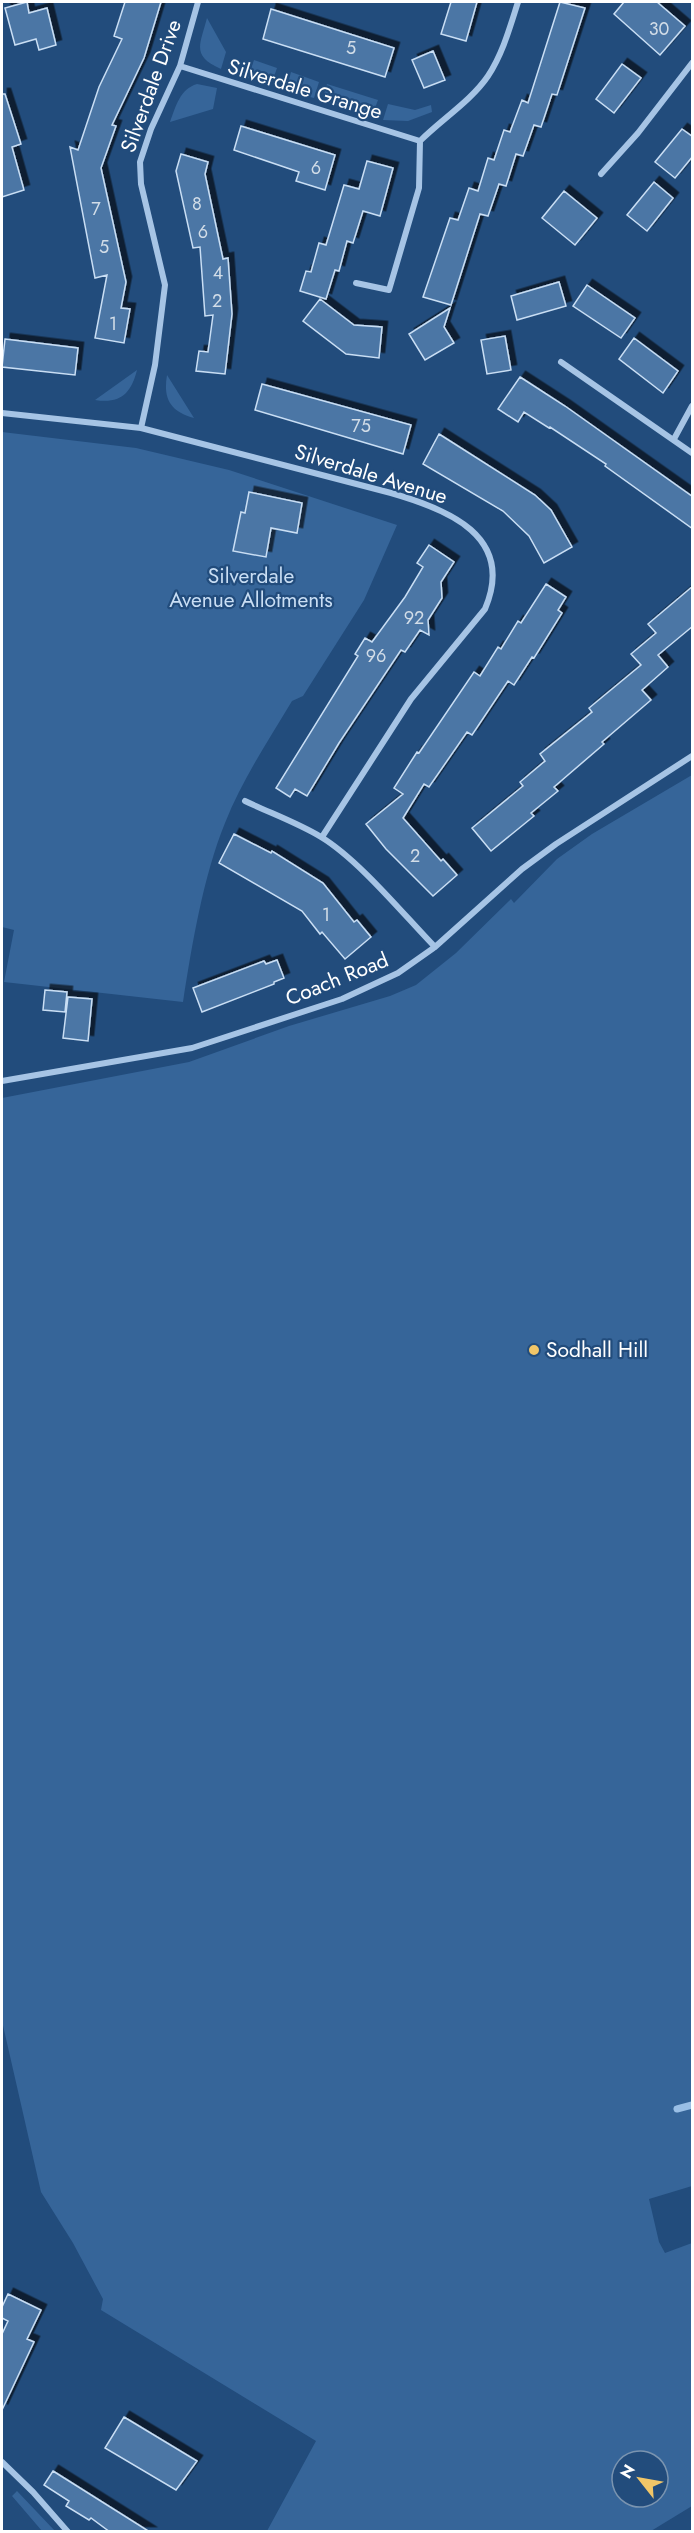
<svg xmlns="http://www.w3.org/2000/svg" width="694" height="2533" font-family="Jost,sans-serif">
	<defs>
		<filter id="shadow"><feDropShadow dx="5.5" dy="-5.5" stdDeviation="0" flood-color="#0009"/></filter>
	</defs>
	<rect width="100%" height="100%" fill="#224c7c"/>
	<path fill="#366599" fill-rule="evenodd" d="M 207,18 L 226,52 L 221,69 C 191,56 200,45 207,18 Z
		M 254,60 L 277,68 L 271,85 L 248,78 Z
		M 291,72 L 319,82 L 314,98 L 286,91 Z
		M 197,84 L 217,88 L 213,109 L 170,122 C 176,106 180,89 197,84 Z
		M 327,84 L 378,100 L 372,116 L 322,101 Z
		M 388,104 L 415,110 L 431,105 L 432,112 L 408,121 L 383,120 Z
		M 137,370 C 131,394 120,404 95,400 Z
		M 167,375 L 194,418 C 170,411 163,399 167,375 Z
		M 2,432 L 136,448 L 229,470 L 397,525 L 364,600 L 303,696 L 292,701 C 268,741 242,780 225,823 C 203,877 192,945 183,1002 L 4,982 L 14,930 L 2,927 Z
		M 692,775 L 692,2186 L 649,2199 L 659,2242 L 665,2253 L 692,2243 L 692,2506 L 651,2531 L 267,2531 L 316,2441 L 101,2310 L 103,2299 L 73,2243 L 41,2192 L 2,2021 L 2,1098 L 189,1062 L 289,1026 L 390,996 L 416,985 L 456,953 L 511,899 L 514,903 L 557,859 L 592,834 ZM 622,2461 L 658,2461 L 658,2497 L 622,2497 Z
		M 17,2491 L 55,2531 L 42,2531 L 12,2496 Z"/>
	<g fill="none" stroke-linecap="round" stroke-linejoin="round">
		<path stroke="#9abfe6" stroke-width="7" d="M 677,2109 L 692,2105"/>
	</g>
	<path fill="#4b76a5" stroke="#c9def4" stroke-width="1.5" filter="url(#shadow)" d="M 27,2 L 29,13 L 47,8 L 56,45 L 39,50 L 36,39 L 15,45 L 5,8 Z
		M 125,2 L 161,2 L 144,58 L 112,125 L 116,126 L 101,168 L 126,282 L 121,308 L 130,309 L 124,343 L 95,338 L 107,275 L 95,278 L 70,147 L 78,150 L 99,87 L 122,39 L 114,36 Z
		M 451,2 L 477,2 L 466,41 L 441,34 Z
		M 560,2 L 585,8 L 557,95 L 552,94 L 541,127 L 534,125 L 523,156 L 516,154 L 506,186 L 499,184 L 488,216 L 480,214 L 451,305 L 423,297 L 450,218 L 458,220 L 469,188 L 478,191 L 488,158 L 494,160 L 504,130 L 510,132 L 522,100 L 528,103 Z
		M 624,2 L 657,2 L 685,26 L 660,55 L 614,14 Z
		M 271,9 L 394,48 L 385,77 L 263,39 Z
		M 433,51 L 445,80 L 424,88 L 412,60 Z
		M 622,64 L 641,78 L 614,113 L 596,99 Z
		M 2,94 L 5,94 L 21,144 L 12,147 L 24,190 L 2,197 Z
		M 241,126 L 335,155 L 325,190 L 296,181 L 299,172 L 234,150 Z
		M 682,129 L 693,137 L 693,156 L 675,178 L 655,162 Z
		M 181,154 L 208,162 L 205,174 L 223,259 L 228,258 L 232,314 L 225,374 L 196,371 L 199,351 L 208,352 L 213,315 L 205,316 L 200,247 L 193,248 L 176,171 Z
		M 367,161 L 393,168 L 380,216 L 363,211 L 353,243 L 347,241 L 339,271 L 335,270 L 326,299 L 300,291 L 306,271 L 311,272 L 319,243 L 326,245 L 344,185 L 359,189 Z
		M 654,182 L 673,198 L 647,231 L 627,215 Z
		M 564,191 L 597,218 L 575,245 L 542,218 Z
		M 559,282 L 566,306 L 517,320 L 511,296 Z
		M 587,285 L 635,318 L 621,338 L 573,306 Z
		M 320,299 L 354,325 L 382,327 L 379,358 L 346,354 L 303,321 Z
		M 450,308 L 444,327 L 454,343 L 425,360 L 409,334 Z
		M 505,336 L 511,370 L 487,374 L 481,340 Z
		M 634,338 L 678,371 L 663,393 L 619,359 Z
		M 5,339 L 78,348 L 75,375 L 2,367 Z
		M 520,377 L 565,406 L 693,497 L 693,529 L 605,466 L 606,464 L 550,427 L 549,428 L 524,412 L 518,422 L 498,409 Z
		M 262,384 L 411,425 L 403,454 L 255,410 Z
		M 439,434 L 535,495 L 551,510 L 572,547 L 544,563 L 529,536 L 503,511 L 423,464 Z
		M 249,492 L 302,503 L 297,533 L 271,528 L 266,557 L 233,551 L 241,512 L 245,513 Z
		M 429,545 L 454,562 L 441,582 L 442,598 L 428,620 L 429,635 L 420,630 L 405,652 L 401,650 L 339,743 L 307,796 L 295,789 L 290,797 L 276,788 L 358,656 L 355,654 L 365,638 L 372,642 L 405,597 L 423,567 L 417,563 Z
		M 546,584 L 566,597 L 558,610 L 562,613 L 534,658 L 532,657 L 514,685 L 508,681 L 472,735 L 467,732 L 429,787 L 424,784 L 403,818 L 441,861 L 443,859 L 457,875 L 433,896 L 386,849 L 366,824 L 403,794 L 394,788 L 417,752 L 419,753 L 474,672 L 480,676 L 498,647 L 501,649 L 518,621 L 521,623 Z
		M 693,586 L 693,626 L 658,655 L 668,667 L 642,690 L 651,700 L 602,742 L 604,744 L 554,787 L 558,791 L 531,813 L 534,816 L 491,851 L 472,828 L 523,786 L 520,782 L 545,761 L 540,754 L 592,712 L 589,708 L 641,665 L 631,654 L 656,633 L 648,624 Z
		M 234,834 L 271,853 L 272,851 L 323,883 L 354,922 L 357,920 L 371,937 L 345,959 L 322,932 L 320,934 L 302,911 L 219,863 Z
		M 277,960 L 284,978 L 274,982 L 274,984 L 202,1012 L 193,988 L 264,961 L 266,964 Z
		M 45,990 L 67,992 L 65,1012 L 43,1010 Z
		M 68,997 L 92,999 L 88,1041 L 63,1038 Z
		M 8,2294 L 41,2310 L 27,2339 L 34,2342 L 2,2410 L 2,2334 L 8,2321 L 2,2318 L 2,2307 Z
		M 124,2417 L 197,2461 L 176,2490 L 105,2448 Z
		M 53,2471 L 150,2532 L 110,2532 L 91,2518 L 89,2520 L 66,2506 L 69,2501 L 44,2485 Z"/>
	<g fill="none" stroke-linecap="round" stroke-linejoin="round">
		<path stroke="#a6c4e5" stroke-width="6" d="M 180,66 L 420,141 C 442,119 471,101 488,76 C 503,53 510,27 518,2
			M 601,174 L 638,133 L 692,63
			M 356,283 L 389,290 L 419,188 L 420,141
			M 561,362 L 692,453
			M 2,413 L 141,428 L 391,493 C 447,509 516,536 485,609 L 411,699 L 322,837
			M 141,428 L 155,365 L 165,285 L 141,184 L 140,162 L 151,129 L 180,66 L 198,2
			M 674,439 L 692,406
			M 245,801 C 270,813 298,823 321,837 C 359,860 403,914 435,947
			M 2,1081 L 192,1048 L 342,999 L 398,973 L 435,947 L 522,869 L 556,844 L 692,756
			M 2,2462 L 33,2492 L 68,2532"/>
	</g>
	<circle fill="#f1c668" stroke="#224c7c" stroke-width="2" cx="534" cy="1350" r="6"/>
	<g text-anchor="middle" stroke-width="4.5" stroke-linejoin="round" paint-order="stroke">
		<g font-size="18" fill="#d2dde8">
			<text x="659" y="35">30</text>
			<text x="351" y="54">5</text>
			<text x="316" y="174">6</text>
			<text x="197" y="210">8</text>
			<text x="96" y="215">7</text>
			<text x="203" y="238">6</text>
			<text x="104" y="253">5</text>
			<text x="218" y="279">4</text>
			<text x="217" y="307">2</text>
			<text x="113" y="330">1</text>
			<text x="361" y="432">75</text>
			<text x="414" y="624">92</text>
			<text x="376" y="662">96</text>
			<text x="415" y="862">2</text>
			<text x="326" y="921">1</text>
		</g>
		<g font-size="21" fill="#fff" stroke="#224c7c">
			<text transform="translate(151 86) rotate(-70)" y="7">Silverdale Drive</text>
			<text transform="translate(305 89) rotate(17)" y="7">Silverdale Grange</text>
			<text transform="translate(371 474) rotate(17)" y="7">Silverdale Avenue</text>
			<text transform="translate(337 979) rotate(-22)" y="7">Coach Road</text>
		</g>
		<g font-size="21" fill="#c9def4" stroke="#224c7c">
			<text x="251" y="583">Silverdale<tspan x="251" dy="24">Avenue Allotments</tspan></text>
		</g>
		<g font-size="21" fill="#fff" stroke="#224c7c" text-anchor="start">
			<text x="546" y="1357">Sodhall Hill</text>
		</g>
	</g>
	<rect width="694" height="2533" fill="none" stroke="#ffffff" stroke-width="6"/>
	<g transform="translate(640 2479) rotate(301)"><circle r="28" fill="#224c7c" stroke="#7a94b0" stroke-width="1.5"/>
	<path d="M0-4.5L10 22L0 15L-10 22Z" fill="#f1c668"/>
	<text y="-9" font-size="16" font-weight="bold" text-anchor="middle" fill="#ffffff">N</text>
	</g>
</svg>
